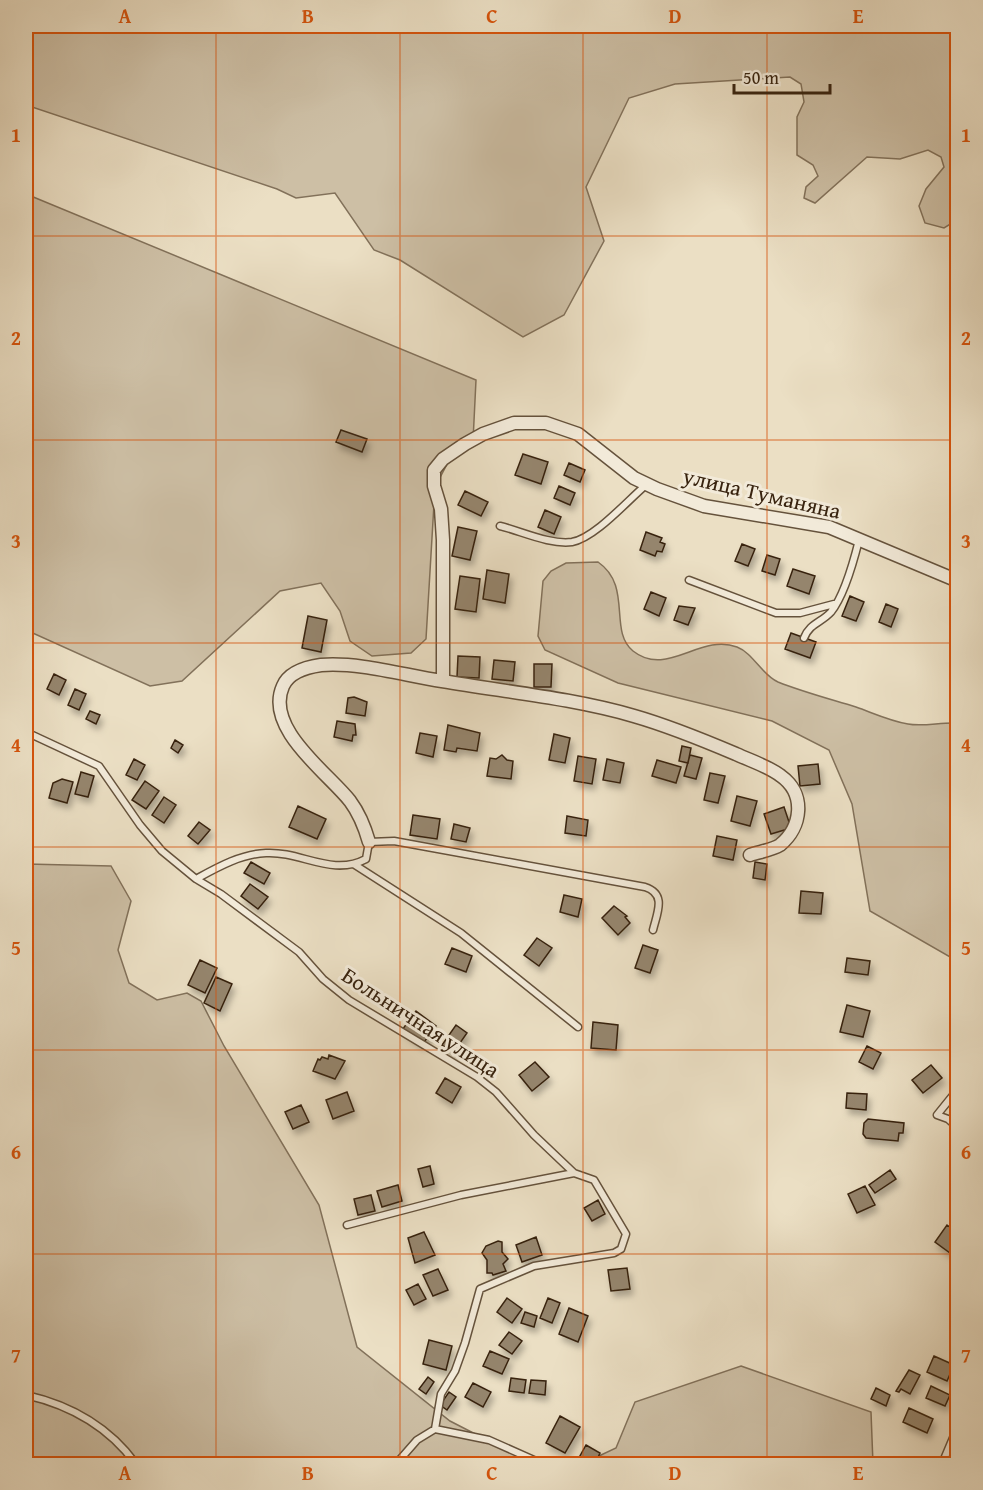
<svg xmlns="http://www.w3.org/2000/svg" width="983" height="1490" font-family="'Gentium Book Plus',serif">
	<defs>
		<filter id="shadow"><feDropShadow dx="3" dy="5.5" stdDeviation="3" flood-color="#0004"/></filter>
	</defs>
	<rect width="100%" height="100%" fill="#ebdfc4"/>
	<filter id="stains"><feTurbulence type="fractalNoise" baseFrequency=".00333" numOctaves="4"/><feColorMatrix values="0 0 0 0 .2 0 0 0 0 .09 0 0 0 0 .02 0 0 0 .5 -.17"/></filter>
	<radialGradient id="worn" r=".72"><stop offset=".6" stop-color="#630" stop-opacity="0"/><stop offset="1" stop-color="#630" stop-opacity=".3"/></radialGradient>
	<path fill="#cdbfa5" stroke="#82715a" stroke-width="1.5" d="M 26,26 L 957,26 L 957,220 L 944,228 L 925,223 L 919,206 L 926,189 L 944,167 L 941,157 L 928,150 L 900,159 L 867,157 L 815,203 L 804,198 L 806,187 L 818,176 L 813,165 L 797,155 L 797,117 L 804,102 L 801,84 L 790,77 L 675,84 L 629,98 L 586,187 L 604,241 L 564,315 L 523,337 L 400,260 L 374,250 L 335,193 L 296,198 L 277,189 L 26,105 Z
		M 26,194 L 476,380 L 473,441 L 453,453 L 435,487 L 426,639 L 411,653 L 372,656 L 350,641 L 340,611 L 321,583 L 280,591 L 182,681 L 150,686 L 26,630 Z
		M 598,562 C 633,586 608,631 633,651 C 667,678 700,633 737,647 C 753,653 762,675 778,682 C 803,692 830,699 856,707 C 873,713 890,721 908,724 C 923,727 941,722 957,723 L 957,961 L 870,911 L 852,804 L 829,750 L 772,721 L 618,683 L 545,650 L 538,636 L 543,581 L 551,571 L 566,563 Z
		M 26,864 L 111,866 L 131,901 L 118,950 L 129,983 L 157,1000 L 187,993 L 201,1001 L 224,1046 L 319,1205 L 357,1347 L 450,1421 L 524,1459 L 549,1464 L 26,1464 Z
		M 741,1366 L 871,1412 L 873,1464 L 582,1464 L 616,1448 L 635,1402 Z"/>
	<path fill="#95856d" stroke="#38230f" stroke-width="1.5" filter="url(#shadow)" d="M 341,430 L 367,439 L 362,452 L 336,442 Z
		M 523,454 L 548,462 L 541,484 L 515,475 Z
		M 569,463 L 585,470 L 580,482 L 564,475 Z
		M 559,486 L 575,493 L 570,505 L 554,498 Z
		M 465,491 L 488,502 L 481,516 L 458,505 Z
		M 545,510 L 561,517 L 554,534 L 538,527 Z
		M 458,527 L 477,531 L 470,560 L 452,556 Z
		M 646,532 L 662,538 L 660,542 L 665,544 L 662,552 L 657,551 L 655,556 L 640,550 Z
		M 742,544 L 755,549 L 748,566 L 735,561 Z
		M 767,555 L 780,559 L 775,575 L 762,571 Z
		M 793,569 L 815,576 L 809,594 L 787,586 Z
		M 487,570 L 509,574 L 505,603 L 483,599 Z
		M 460,576 L 480,579 L 476,612 L 455,609 Z
		M 651,592 L 666,598 L 659,616 L 644,609 Z
		M 850,596 L 864,602 L 856,621 L 842,616 Z
		M 886,604 L 898,609 L 891,627 L 879,622 Z
		M 679,606 L 695,608 L 688,625 L 674,620 Z
		M 308,616 L 327,620 L 321,652 L 302,648 Z
		M 791,633 L 816,642 L 810,658 L 785,649 Z
		M 458,656 L 480,657 L 479,678 L 457,677 Z
		M 494,660 L 515,662 L 513,681 L 492,679 Z
		M 534,664 L 552,664 L 551,687 L 534,687 Z
		M 54,674 L 66,680 L 59,695 L 47,689 Z
		M 75,689 L 86,694 L 79,710 L 68,705 Z
		M 354,697 L 367,702 L 365,716 L 346,713 L 348,698 Z
		M 90,711 L 100,715 L 96,724 L 86,719 Z
		M 337,721 L 355,724 L 356,735 L 353,735 L 352,741 L 334,737 Z
		M 448,725 L 480,733 L 477,751 L 457,748 L 456,752 L 444,750 Z
		M 420,733 L 437,736 L 433,757 L 416,753 Z
		M 554,734 L 570,738 L 565,763 L 549,760 Z
		M 175,740 L 183,745 L 178,753 L 171,748 Z
		M 682,746 L 691,748 L 688,763 L 679,761 Z
		M 502,755 L 507,760 L 513,761 L 511,779 L 487,776 L 490,758 L 496,759 Z
		M 690,755 L 702,758 L 696,779 L 684,776 Z
		M 578,756 L 596,759 L 592,784 L 574,781 Z
		M 134,759 L 145,765 L 137,780 L 126,775 Z
		M 607,759 L 624,763 L 620,783 L 603,780 Z
		M 657,760 L 681,767 L 676,783 L 652,776 Z
		M 818,764 L 820,784 L 800,786 L 798,766 Z
		M 81,772 L 94,776 L 88,797 L 75,794 Z
		M 710,773 L 725,776 L 718,803 L 704,800 Z
		M 62,779 L 73,782 L 67,803 L 49,798 L 53,783 Z
		M 145,781 L 159,791 L 146,809 L 132,800 Z
		M 737,796 L 757,801 L 750,826 L 731,821 Z
		M 164,797 L 176,805 L 164,823 L 152,815 Z
		M 298,806 L 326,819 L 317,839 L 289,827 Z
		M 784,807 L 791,828 L 771,834 L 764,814 Z
		M 413,815 L 440,819 L 437,839 L 410,835 Z
		M 567,816 L 588,820 L 586,836 L 565,833 Z
		M 199,822 L 210,830 L 198,844 L 188,836 Z
		M 454,824 L 470,828 L 466,842 L 451,839 Z
		M 717,836 L 737,840 L 733,860 L 713,856 Z
		M 251,862 L 270,873 L 264,884 L 244,873 Z
		M 755,862 L 767,864 L 765,880 L 753,878 Z
		M 250,884 L 268,897 L 258,909 L 241,896 Z
		M 801,891 L 823,893 L 821,914 L 799,913 Z
		M 564,895 L 582,899 L 578,917 L 560,912 Z
		M 614,906 L 627,916 L 625,917 L 630,923 L 618,935 L 602,918 Z
		M 537,938 L 552,948 L 539,966 L 524,955 Z
		M 643,945 L 658,950 L 650,973 L 635,968 Z
		M 452,948 L 472,956 L 466,972 L 445,964 Z
		M 847,958 L 870,961 L 868,975 L 845,972 Z
		M 200,960 L 217,968 L 205,993 L 188,985 Z
		M 216,977 L 232,984 L 220,1011 L 204,1003 Z
		M 847,1005 L 870,1011 L 863,1037 L 840,1032 Z
		M 416,1011 L 436,1026 L 422,1045 L 402,1030 Z
		M 593,1022 L 618,1025 L 616,1050 L 591,1048 Z
		M 456,1025 L 467,1033 L 453,1053 L 442,1045 Z
		M 867,1046 L 881,1053 L 873,1069 L 859,1062 Z
		M 329,1055 L 345,1061 L 335,1079 L 313,1071 L 318,1059 L 320,1060 L 322,1057 L 328,1059 Z
		M 535,1062 L 549,1077 L 532,1091 L 519,1075 Z
		M 931,1065 L 942,1078 L 923,1093 L 912,1080 Z
		M 445,1078 L 461,1087 L 452,1103 L 436,1093 Z
		M 347,1092 L 354,1111 L 333,1119 L 326,1100 Z
		M 847,1093 L 867,1094 L 866,1110 L 846,1108 Z
		M 301,1105 L 309,1122 L 293,1129 L 285,1112 Z
		M 868,1119 L 904,1123 L 903,1133 L 899,1133 L 898,1141 L 866,1138 L 863,1134 L 864,1123 Z
		M 430,1166 L 434,1184 L 423,1187 L 418,1169 Z
		M 890,1170 L 896,1179 L 875,1193 L 869,1185 Z
		M 398,1185 L 402,1201 L 382,1207 L 377,1191 Z
		M 865,1186 L 875,1205 L 857,1213 L 848,1194 Z
		M 371,1195 L 375,1211 L 358,1215 L 354,1199 Z
		M 598,1200 L 605,1214 L 592,1221 L 584,1208 Z
		M 947,1225 L 958,1233 L 958,1243 L 950,1253 L 935,1242 Z
		M 424,1232 L 435,1255 L 415,1263 L 408,1238 Z
		M 536,1237 L 542,1255 L 522,1262 L 516,1245 Z
		M 498,1241 L 502,1242 L 502,1252 L 508,1259 L 503,1264 L 506,1271 L 493,1275 L 492,1273 L 487,1273 L 487,1260 L 482,1253 L 486,1246 Z
		M 627,1268 L 630,1289 L 611,1291 L 608,1270 Z
		M 438,1269 L 448,1290 L 433,1296 L 423,1275 Z
		M 418,1284 L 426,1299 L 414,1305 L 406,1290 Z
		M 507,1298 L 522,1309 L 512,1323 L 497,1312 Z
		M 548,1298 L 560,1303 L 552,1323 L 540,1318 Z
		M 569,1308 L 588,1316 L 578,1342 L 559,1334 Z
		M 525,1312 L 537,1316 L 534,1327 L 521,1323 Z
		M 509,1332 L 522,1341 L 512,1354 L 499,1345 Z
		M 429,1340 L 452,1346 L 446,1370 L 423,1364 Z
		M 490,1351 L 509,1359 L 502,1374 L 483,1366 Z
		M 934,1356 L 954,1365 L 947,1381 L 927,1372 Z
		M 909,1370 L 920,1375 L 910,1394 L 901,1389 L 899,1392 L 896,1391 Z
		M 428,1377 L 434,1382 L 426,1394 L 419,1389 Z
		M 511,1378 L 526,1380 L 524,1393 L 509,1391 Z
		M 531,1380 L 546,1381 L 545,1395 L 529,1393 Z
		M 473,1383 L 491,1392 L 483,1407 L 465,1397 Z
		M 931,1386 L 950,1395 L 945,1406 L 926,1398 Z
		M 876,1388 L 890,1395 L 886,1406 L 871,1399 Z
		M 449,1392 L 456,1397 L 447,1410 L 440,1405 Z
		M 909,1408 L 933,1419 L 927,1433 L 903,1422 Z
		M 560,1416 L 580,1427 L 565,1453 L 546,1443 Z
		M 586,1445 L 600,1453 L 595,1464 L 576,1463 Z"/>
	<g fill="none" stroke-linecap="round" stroke-linejoin="round">
		<g stroke="#65523c" stroke-width="9">
			<path id="lane" d="M 500,526 C 521,531 550,545 572,542 C 595,538 628,500 646,485
				M 689,580 L 776,613 L 800,613 L 834,604
				M 804,638 C 810,623 821,623 831,612 C 844,596 854,560 859,540
				M 26,732 L 99,766 L 140,825 L 162,851 L 196,879 C 218,867 241,854 266,853 C 301,851 332,877 366,859 L 369,842 L 394,841 L 645,887 C 667,894 657,913 653,930
				M 355,865 L 461,933 L 578,1027
				M 196,879 L 221,894 L 299,952 L 323,979 L 349,1000 L 477,1077 L 496,1092 L 534,1135 L 574,1173 L 594,1180 L 626,1234 L 621,1249 L 614,1253 L 534,1266 L 480,1289 L 465,1343 L 455,1371 L 441,1394 L 435,1429 L 417,1440 L 396,1464
				M 958,1089 L 937,1115 L 948,1119 L 958,1128
				M 347,1225 L 461,1195 L 574,1173
				M 26,1395 C 70,1405 109,1427 136,1464
				M 435,1429 L 489,1440 L 543,1464
				M 942,1464 L 958,1426"/>
		</g>
		<g stroke="#65523c" stroke-width="15">
			<path id="street" d="M 443,681 L 443,540 L 441,509 L 434,486 L 434,470 L 443,459 L 465,444 L 483,434 L 514,423 L 546,423 L 578,434 L 634,478 L 657,489 L 704,506 L 829,527 L 958,581
				M 369,842 C 365,828 359,813 350,801 C 328,773 264,728 283,686 C 289,672 307,667 321,665 C 360,662 403,675 442,681 C 506,692 572,698 634,716 C 669,726 703,740 736,754 C 751,761 768,766 781,776 C 806,794 802,827 780,845 C 772,850 759,852 750,855"/>
		</g>
		<use href="#lane" stroke="#f2ead9" stroke-width="6"/>
		<use href="#street" stroke="#f2ead9" stroke-width="12"/>
	</g>
	<path fill="none" stroke="#d6540c" stroke-width="1.5" stroke-opacity="0.55" d="M 216,26 L 216,1464M 400,26 L 400,1464M 583,26 L 583,1464M 767,26 L 767,1464M 26,236 L 958,236M 26,440 L 958,440M 26,643 L 958,643M 26,847 L 958,847M 26,1050 L 958,1050M 26,1254 L 958,1254"/>
	<g text-anchor="middle" stroke-width="6" stroke-linejoin="round" paint-order="stroke">
		<g font-size="22" fill="#38230f" stroke="#f2ead9">
			<text transform="translate(762 493) rotate(13)" y="8">улица Туманяна</text>
			<text transform="translate(421 1022) rotate(33)" y="8">Больничная улица</text>
		</g>
	</g>
	<rect width="983" height="1490" fill="none" stroke="#ebdfc4" stroke-width="66"/>
	<path d="M734 84v9h96v-9" fill="none" stroke="#38230f" stroke-width="3"/>
	<text x="743" y="84" font-size="18" fill="#38230f" stroke="#f2ead9" stroke-width="4.5" paint-order="stroke">50 m</text>
	<rect x="33" y="33" width="917" height="1424" fill="none" stroke="#d6540c" stroke-width="2"/>
	<g font-size="20" text-anchor="middle" font-weight="bold" fill="#d6540c">
		<text x="125" y="23">A</text>
		<text x="308" y="23">B</text>
		<text x="492" y="23">C</text>
		<text x="675" y="23">D</text>
		<text x="858" y="23">E</text>
		<text x="16" y="142">1</text>
		<text x="966" y="142">1</text>
		<text x="16" y="345">2</text>
		<text x="966" y="345">2</text>
		<text x="16" y="548">3</text>
		<text x="966" y="548">3</text>
		<text x="16" y="752">4</text>
		<text x="966" y="752">4</text>
		<text x="16" y="955">5</text>
		<text x="966" y="955">5</text>
		<text x="16" y="1159">6</text>
		<text x="966" y="1159">6</text>
		<text x="16" y="1362">7</text>
		<text x="966" y="1362">7</text>
		<text x="125" y="1480">A</text>
		<text x="308" y="1480">B</text>
		<text x="492" y="1480">C</text>
		<text x="675" y="1480">D</text>
		<text x="858" y="1480">E</text>
	</g>
	<rect width="100%" height="100%" filter="url(#stains)"/>
	<rect width="100%" height="100%" fill="url(#worn)"/>
</svg>
